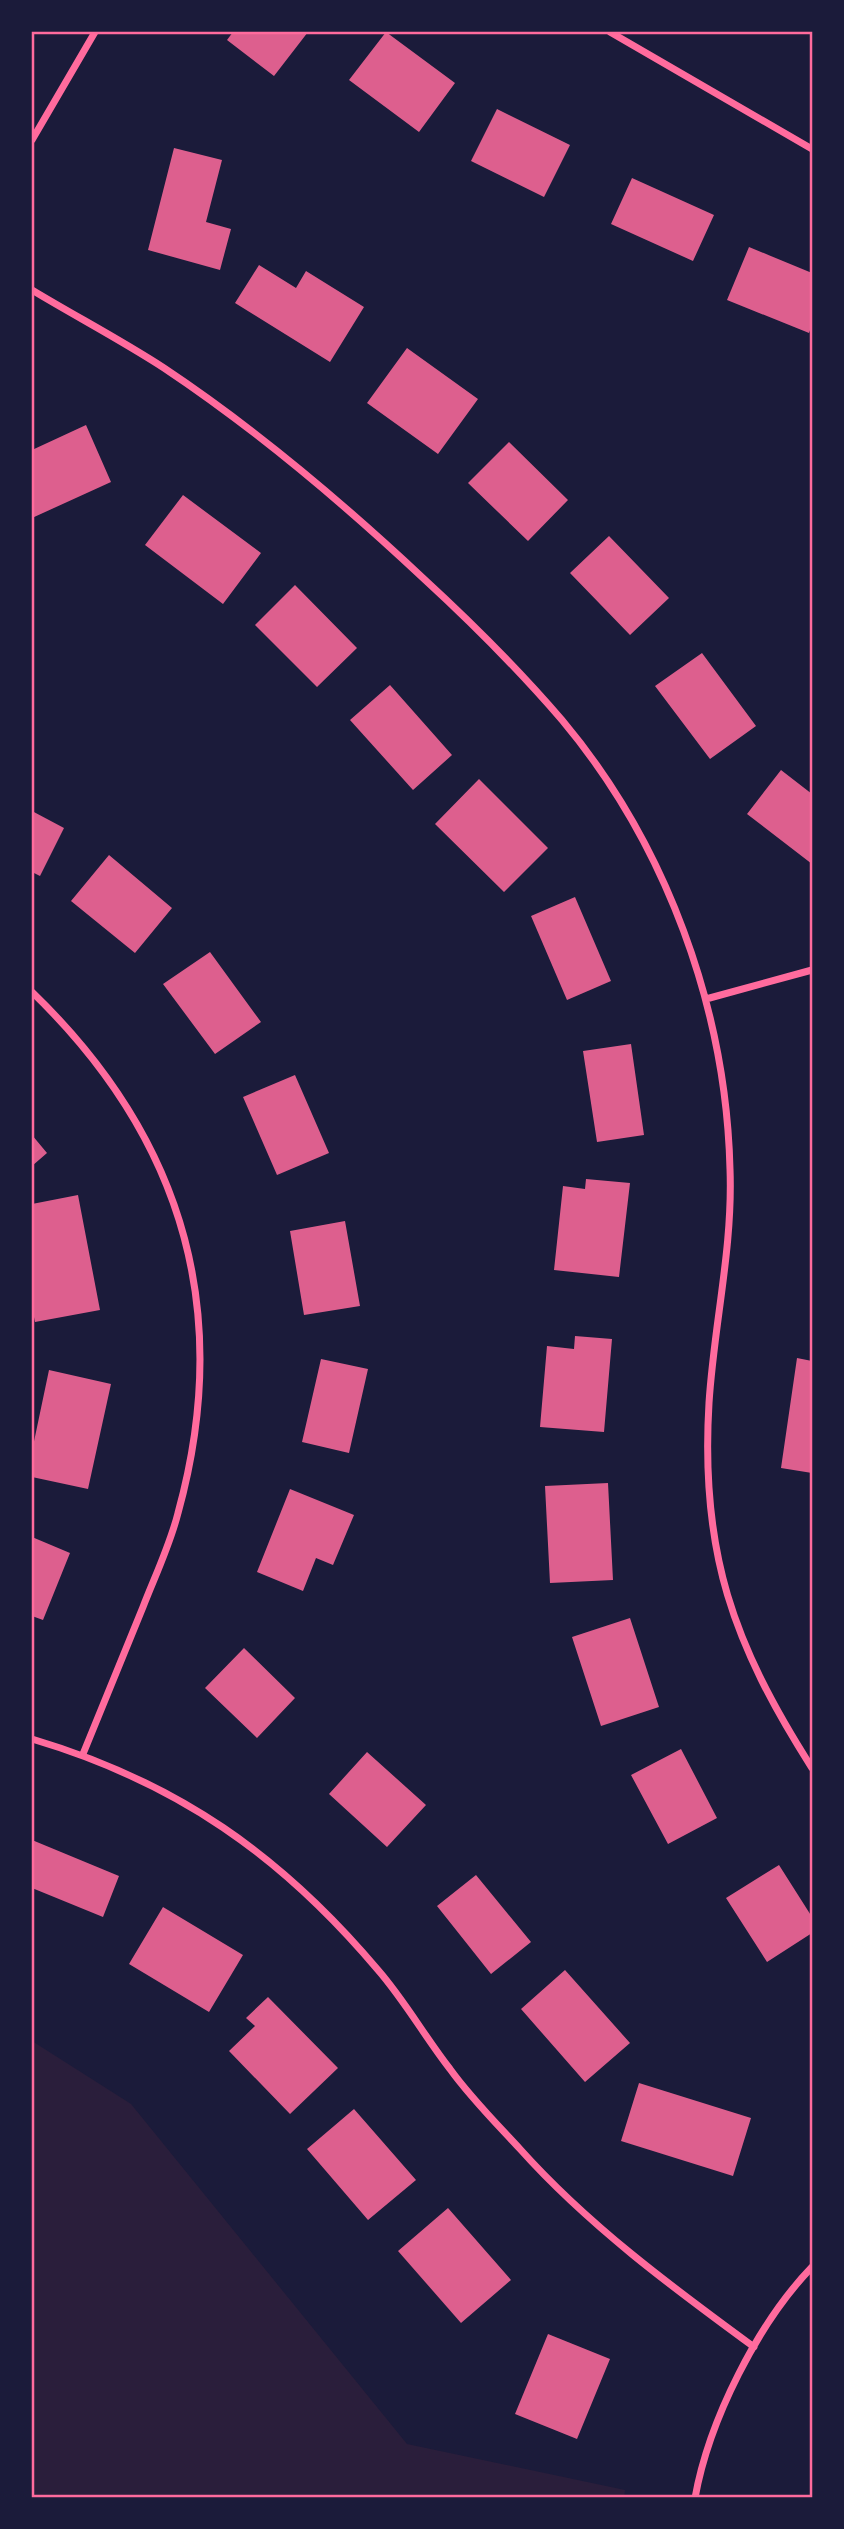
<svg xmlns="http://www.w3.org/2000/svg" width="844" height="2529" font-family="Signika,sans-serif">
	<rect width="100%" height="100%" fill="#1b1b3a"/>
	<path fill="#2a1e3b" d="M 32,2041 L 131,2104 L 407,2444 L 625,2490 L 624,2497 L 32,2497 Z"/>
	<path fill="#dd5f8e" d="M 233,32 L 308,32 L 274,76 L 227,40 Z
		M 386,32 L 455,83 L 419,132 L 349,80 Z
		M 497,109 L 570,145 L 544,197 L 471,161 Z
		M 174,148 L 222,160 L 206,222 L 231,229 L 220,270 L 148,250 Z
		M 632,178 L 714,215 L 693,261 L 611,224 Z
		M 749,247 L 812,273 L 812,325 L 809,333 L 727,300 Z
		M 259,265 L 296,288 L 306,271 L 364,307 L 330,362 L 235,303 Z
		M 407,348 L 478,399 L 438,454 L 367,403 Z
		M 86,425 L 111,482 L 32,518 L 32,450 Z
		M 509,442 L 568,500 L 528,541 L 468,483 Z
		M 183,495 L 261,553 L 223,604 L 145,545 Z
		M 609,536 L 669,598 L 630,635 L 570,573 Z
		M 295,585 L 357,648 L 317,687 L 255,625 Z
		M 702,653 L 756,726 L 710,759 L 655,686 Z
		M 390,685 L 452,755 L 413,790 L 350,720 Z
		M 781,770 L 812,794 L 812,864 L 747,814 Z
		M 479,779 L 548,848 L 504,892 L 435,824 Z
		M 32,811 L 64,828 L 40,876 L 32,872 Z
		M 109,855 L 172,908 L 135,953 L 71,901 Z
		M 575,897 L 611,981 L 567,1000 L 531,916 Z
		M 210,952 L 261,1022 L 215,1054 L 163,984 Z
		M 631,1044 L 644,1135 L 597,1142 L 583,1051 Z
		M 295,1075 L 329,1153 L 277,1175 L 243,1097 Z
		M 32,1135 L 47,1153 L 32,1166 Z
		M 586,1179 L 630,1183 L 619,1277 L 554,1270 L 563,1186 L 585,1189 Z
		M 78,1195 L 100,1310 L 35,1322 L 32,1307 L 32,1204 Z
		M 345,1221 L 360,1306 L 304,1315 L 290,1231 Z
		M 575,1336 L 612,1339 L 604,1432 L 540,1427 L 547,1346 L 574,1349 Z
		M 797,1358 L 812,1361 L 812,1473 L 781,1468 Z
		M 321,1359 L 368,1369 L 349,1453 L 302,1442 Z
		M 49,1370 L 111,1384 L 88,1489 L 32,1477 L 32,1451 Z
		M 608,1483 L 613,1580 L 550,1583 L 545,1486 Z
		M 290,1489 L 354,1515 L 333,1565 L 316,1558 L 303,1591 L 257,1572 Z
		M 32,1537 L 70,1553 L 43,1620 L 32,1616 Z
		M 630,1618 L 659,1707 L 601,1726 L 572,1637 Z
		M 244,1648 L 295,1698 L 257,1738 L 205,1688 Z
		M 681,1749 L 717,1818 L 668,1844 L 631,1775 Z
		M 367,1752 L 426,1805 L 387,1847 L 329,1794 Z
		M 32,1840 L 119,1876 L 103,1917 L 32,1888 Z
		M 779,1865 L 812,1917 L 812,1933 L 767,1962 L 726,1898 Z
		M 476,1875 L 531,1942 L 491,1974 L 437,1906 Z
		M 163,1907 L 243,1955 L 209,2012 L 129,1964 Z
		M 565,1970 L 630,2043 L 585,2082 L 521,2009 Z
		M 268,1997 L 338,2068 L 290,2114 L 229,2051 L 255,2026 L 246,2018 Z
		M 639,2083 L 751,2118 L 733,2176 L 621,2141 Z
		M 354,2109 L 416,2180 L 368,2220 L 307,2149 Z
		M 448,2208 L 511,2280 L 461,2323 L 398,2251 Z
		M 548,2334 L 610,2359 L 577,2439 L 515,2414 Z"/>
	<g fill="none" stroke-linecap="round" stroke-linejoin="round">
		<path stroke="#ff6b9d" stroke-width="7" d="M 610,32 L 812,149
			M 32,140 L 95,32
			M 32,290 C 75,316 121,340 164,368 C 257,430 342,502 423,578 C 472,623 519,670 562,720 C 666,844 726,1008 730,1169 C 733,1248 714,1324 709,1403 C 700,1552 733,1644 812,1768
			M 32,992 C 182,1137 234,1310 178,1513 C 170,1545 155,1576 143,1607 C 123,1656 103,1705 83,1754
			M 706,999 L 812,970
			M 32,1739 C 177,1782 281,1855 378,1970 C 405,2001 425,2037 450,2069 C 470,2097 496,2123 520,2149 C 588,2225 672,2287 754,2347
			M 695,2498 C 709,2420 758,2323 812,2267"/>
	</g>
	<rect width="844" height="2529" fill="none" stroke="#1b1b3a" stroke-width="66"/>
	<rect x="33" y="33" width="778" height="2463" fill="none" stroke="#ff6b9d" stroke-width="2.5"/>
</svg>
